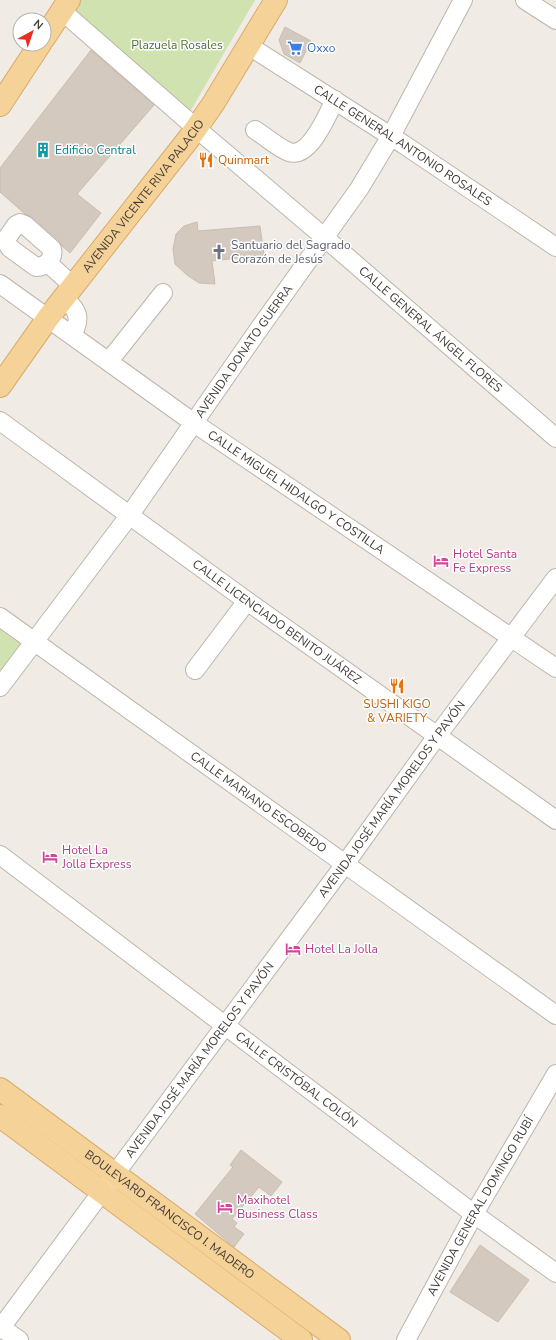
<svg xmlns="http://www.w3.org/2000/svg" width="556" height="1340" font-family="'Nunito Sans',sans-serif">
	<rect width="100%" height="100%" fill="#f0ebe4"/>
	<path fill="#d0e2b0" d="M 75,0 L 255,0 L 188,115 L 68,11 Z
		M 0,625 L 26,643 L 0,677 Z"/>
	<path fill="#d4c9be" stroke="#cbbdae" d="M 285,27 L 311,41 L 300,63 L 284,54 L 279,40 Z
		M 91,50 L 154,105 L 77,194 L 101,213 L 70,253 L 61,245 L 59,241 L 32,217 L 25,214 L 0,192 L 0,168 Z
		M 197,222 L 198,231 L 260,226 L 264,255 L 212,261 L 215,284 L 199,283 L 187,275 L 175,264 L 173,249 L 176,234 L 184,226 Z
		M 241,1150 L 282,1182 L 271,1196 L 259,1187 L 232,1219 L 237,1223 L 234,1227 L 244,1234 L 234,1247 L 195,1214 L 233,1167 L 230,1165 Z
		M 480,1245 L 529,1280 L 498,1322 L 450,1292 Z"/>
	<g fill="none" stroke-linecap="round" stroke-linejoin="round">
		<g stroke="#beb5ab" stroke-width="20">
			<g id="minor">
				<path d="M 525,0 L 556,20"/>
				<path id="s1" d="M 62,11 L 196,128 L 324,237 L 556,438"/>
				<path id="s2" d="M 249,46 L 403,144 L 556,247"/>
				<path d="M 255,130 C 265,136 278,148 289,152 C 310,159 327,115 335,100"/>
				<path d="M 20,223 L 25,225 L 52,249 C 54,259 46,267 36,267 L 10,248 L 7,243 L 7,238 L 16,225 Z"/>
				<path d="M 48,263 L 73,286"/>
				<path id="s3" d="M 0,284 L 194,423 L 556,668"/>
				<path d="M 64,298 C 78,310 82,318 72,335"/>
				<path d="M 109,361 L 163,293"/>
				<path id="s4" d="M 0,421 L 247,601 L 556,820"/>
				<path id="s5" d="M 0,617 L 556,1015"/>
				<path d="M 195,670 L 247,601"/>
				<path id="s6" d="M 0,687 L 129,516 L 259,329 L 359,189 L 391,136 L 463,0"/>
				<path id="s7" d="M 0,855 L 474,1214 L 556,1273"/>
				<path d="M 0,1327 L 19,1340"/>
				<path id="s8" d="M 0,1329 L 345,864 L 437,736 L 556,578"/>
				<path id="s9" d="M 406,1340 L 474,1214 L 556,1074"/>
			</g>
		</g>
		<g stroke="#d9ac6a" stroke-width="24">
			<g id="major">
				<path d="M 44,38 L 69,0"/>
				<path d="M 0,105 L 40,44"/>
				<path id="s10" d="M 0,386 L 48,318 L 190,137 L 213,104 L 276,0"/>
				<path id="s11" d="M 0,1089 L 339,1340"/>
				<path d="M 0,1116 L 301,1340"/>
			</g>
		</g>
		<use href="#minor" stroke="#fff" stroke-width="18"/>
		<use href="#major" stroke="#f5d298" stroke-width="22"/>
	</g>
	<defs>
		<g id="supermarket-bare" transform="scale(1.2)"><path d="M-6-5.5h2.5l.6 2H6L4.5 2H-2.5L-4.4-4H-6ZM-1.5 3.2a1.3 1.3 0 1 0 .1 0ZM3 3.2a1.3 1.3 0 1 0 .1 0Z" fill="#3f7fe0" stroke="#fff" stroke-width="2.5" paint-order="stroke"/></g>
		<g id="building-bare" transform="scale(1.2)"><path d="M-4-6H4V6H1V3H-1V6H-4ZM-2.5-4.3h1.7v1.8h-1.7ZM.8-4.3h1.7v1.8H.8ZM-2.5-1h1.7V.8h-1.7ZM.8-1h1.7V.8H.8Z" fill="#0f9aa8" stroke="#fff" stroke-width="2.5" paint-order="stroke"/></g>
		<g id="restaurant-bare" transform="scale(1.2)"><path d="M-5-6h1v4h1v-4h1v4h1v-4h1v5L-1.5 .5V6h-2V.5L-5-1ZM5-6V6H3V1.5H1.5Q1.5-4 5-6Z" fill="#e8710a" stroke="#fff" stroke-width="2.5" paint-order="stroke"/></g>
		<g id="church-bare" transform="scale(1.2)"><path d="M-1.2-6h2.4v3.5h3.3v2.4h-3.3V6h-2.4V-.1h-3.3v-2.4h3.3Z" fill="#6b7280" stroke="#fff" stroke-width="2.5" paint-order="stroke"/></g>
		<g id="hotel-bare" transform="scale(1.2)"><path d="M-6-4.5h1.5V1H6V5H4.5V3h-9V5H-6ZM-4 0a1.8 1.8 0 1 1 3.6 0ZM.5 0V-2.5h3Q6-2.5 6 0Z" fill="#d1479c" stroke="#fff" stroke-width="2.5" paint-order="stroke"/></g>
	</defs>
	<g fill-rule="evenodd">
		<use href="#supermarket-bare" x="295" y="48"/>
		<use href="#building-bare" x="43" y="150"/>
		<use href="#restaurant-bare" x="206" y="160"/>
		<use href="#church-bare" x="219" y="252"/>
		<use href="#hotel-bare" x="441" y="561"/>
		<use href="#restaurant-bare" x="397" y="686"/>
		<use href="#hotel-bare" x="50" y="857"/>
		<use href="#hotel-bare" x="293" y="949"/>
		<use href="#hotel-bare" x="225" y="1207"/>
	</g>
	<g text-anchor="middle" stroke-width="3" stroke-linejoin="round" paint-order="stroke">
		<g font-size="12" fill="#4c6e2d" stroke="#fff">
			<text x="177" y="49">Plazuela Rosales</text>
		</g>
		<g font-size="12" fill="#366cbe" stroke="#fff" text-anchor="start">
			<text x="307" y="52">Oxxo</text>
		</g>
		<g font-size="12" fill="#423b35" stroke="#fff">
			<text dy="4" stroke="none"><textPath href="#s2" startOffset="183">CALLE GENERAL ANTONIO ROSALES</textPath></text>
			<text dy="4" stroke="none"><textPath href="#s10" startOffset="238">AVENIDA VICENTE RIVA PALACIO</textPath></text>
			<text dy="4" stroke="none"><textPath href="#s1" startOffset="487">CALLE GENERAL ÁNGEL FLORES</textPath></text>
			<text dy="4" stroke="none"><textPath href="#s6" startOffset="415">AVENIDA DONATO GUERRA</textPath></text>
			<text dy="4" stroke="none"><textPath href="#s3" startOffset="362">CALLE MIGUEL HIDALGO Y COSTILLA</textPath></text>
			<text dy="4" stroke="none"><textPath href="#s4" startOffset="342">CALLE LICENCIADO BENITO JUÁREZ</textPath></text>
			<text dy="4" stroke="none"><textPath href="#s8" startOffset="659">AVENIDA JOSÉ MARÍA MORELOS Y PAVÓN</textPath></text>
			<text dy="4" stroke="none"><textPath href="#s5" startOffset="318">CALLE MARIANO ESCOBEDO</textPath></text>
			<text dy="4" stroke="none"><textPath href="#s8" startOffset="335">AVENIDA JOSÉ MARÍA MORELOS Y PAVÓN</textPath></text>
			<text dy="4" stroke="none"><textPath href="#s7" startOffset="372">CALLE CRISTÓBAL COLÓN</textPath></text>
			<text dy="4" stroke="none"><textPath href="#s9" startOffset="153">AVENIDA GENERAL DOMINGO RUBÍ</textPath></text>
			<text dy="4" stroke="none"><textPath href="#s11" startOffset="211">BOULEVARD FRANCISCO I. MADERO</textPath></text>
		</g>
		<g font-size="12" fill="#0d838f" stroke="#fff" text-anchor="start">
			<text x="55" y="154">Edificio Central</text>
		</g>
		<g font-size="12" fill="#c56008" stroke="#fff" text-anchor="start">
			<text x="218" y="164">Quinmart</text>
			<text x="397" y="708" text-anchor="middle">SUSHI KIGO<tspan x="397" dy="14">&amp; VARIETY</tspan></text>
		</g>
		<g font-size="12" fill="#5b616d" stroke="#fff" text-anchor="start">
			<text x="231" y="249">Santuario del Sagrado<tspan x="231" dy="14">Corazón de Jesús</tspan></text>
		</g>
		<g font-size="12" fill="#b23c85" stroke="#fff" text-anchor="start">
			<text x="453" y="558">Hotel Santa<tspan x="453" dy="14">Fe Express</tspan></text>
			<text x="62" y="854">Hotel La<tspan x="62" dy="14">Jolla Express</tspan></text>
			<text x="305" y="953">Hotel La Jolla</text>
			<text x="237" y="1204">Maxihotel<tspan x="237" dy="14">Business Class</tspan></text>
		</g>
	</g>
	<g transform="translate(32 32) rotate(40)"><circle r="19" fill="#ffffff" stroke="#b3b1ae"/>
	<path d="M0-3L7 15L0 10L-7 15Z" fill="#e82e24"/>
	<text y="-6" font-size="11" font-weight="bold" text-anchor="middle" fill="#423b35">N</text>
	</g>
</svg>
